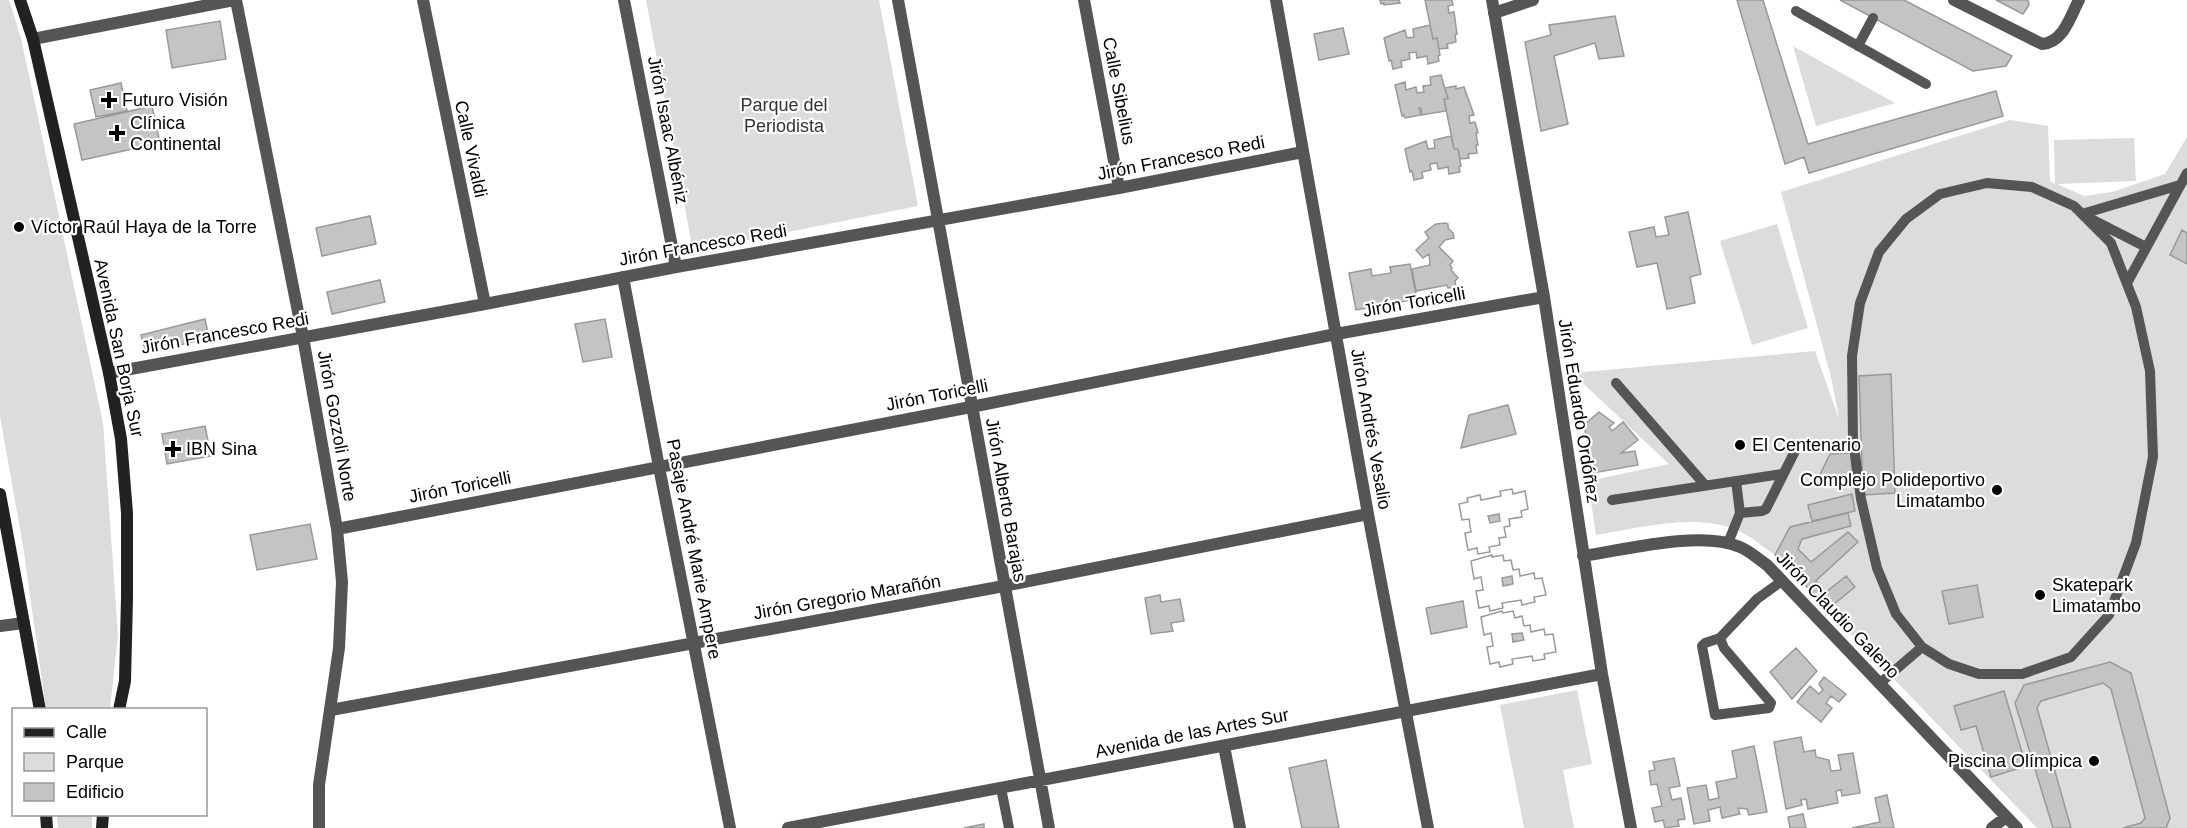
<svg xmlns="http://www.w3.org/2000/svg" width="2187" height="828" font-family="Helvetica,sans-serif">
	<rect width="100%" height="100%" fill="#fff"/>
	<path fill="#dcdcdc" d="M 0,0 L 9,0 L 21,38 L 103,423 L 118,635 L 110,709 L 46,709 L 23,546 L 0,416 Z
		M 646,0 L 879,0 L 918,206 L 693,251 Z
		M 1793,46 L 1895,103 L 1816,126 Z
		M 2010,120 L 2048,126 L 2050,181 L 2055,184 L 2054,140 L 2134,138 L 2136,181 L 2057,184 L 2084,196 L 2112,192 L 2165,174 L 2187,137 L 2187,828 L 2037,828 L 1775,555 C 1763,547 1752,537 1739,531 C 1695,512 1641,528 1596,535 L 1588,481 L 1669,464 L 1572,373 L 1815,351 L 1839,419 L 1831,377 L 1781,192 Z
		M 1777,224 L 1808,328 L 1752,345 L 1720,241 Z
		M 1577,690 L 1592,764 L 1563,770 L 1574,828 L 1524,828 L 1500,705 Z
		M 57,815 L 92,815 L 92,828 L 58,828 Z"/>
	<path fill="#c4c4c4" stroke="#999" stroke-width="1.5" fill-rule="evenodd" d="M 1380,0 L 1399,0 L 1400,3 L 1384,5 L 1384,3 L 1381,4 Z
		M 1425,0 L 1452,0 L 1453,5 L 1448,6 L 1449,13 L 1454,12 L 1457,34 L 1455,35 L 1456,42 L 1447,44 L 1448,48 L 1439,49 L 1437,38 L 1433,39 Z
		M 1737,0 L 1763,0 L 1808,144 L 1996,91 L 2003,116 L 1809,173 L 1804,157 L 1785,164 Z
		M 1840,0 L 1904,0 L 2012,56 L 2006,66 L 1973,71 Z
		M 1996,0 L 2028,0 L 2029,5 L 2023,14 Z
		M 1615,16 L 1624,56 L 1599,59 L 1595,43 L 1554,56 L 1568,124 L 1541,131 L 1525,42 L 1551,35 L 1549,25 Z
		M 220,21 L 226,59 L 172,68 L 166,30 Z
		M 1430,25 L 1433,39 L 1437,38 L 1440,55 L 1438,56 L 1439,61 L 1428,64 L 1427,56 L 1417,58 L 1416,52 L 1409,53 L 1410,59 L 1401,61 L 1402,67 L 1393,69 L 1391,60 L 1389,61 L 1384,38 L 1405,30 L 1407,38 L 1414,37 L 1413,29 Z
		M 1343,28 L 1349,54 L 1319,60 L 1314,34 Z
		M 1441,75 L 1448,99 L 1444,99 L 1446,111 L 1422,115 L 1421,108 L 1419,108 L 1421,115 L 1405,118 L 1404,115 L 1402,116 L 1395,85 L 1405,82 L 1406,90 L 1416,87 L 1417,93 L 1424,92 L 1423,86 L 1431,85 L 1430,77 Z
		M 121,83 L 127,111 L 96,117 L 90,90 Z
		M 1456,86 L 1456,89 L 1464,87 L 1474,115 L 1469,116 L 1470,123 L 1475,122 L 1478,133 L 1476,133 L 1478,145 L 1476,145 L 1477,153 L 1468,154 L 1469,158 L 1460,159 L 1458,149 L 1454,149 L 1444,99 L 1448,99 L 1445,88 Z
		M 152,106 L 160,143 L 82,160 L 74,124 Z
		M 1451,136 L 1454,149 L 1458,149 L 1461,166 L 1459,167 L 1460,172 L 1449,174 L 1448,167 L 1438,169 L 1437,163 L 1430,164 L 1431,170 L 1422,172 L 1423,178 L 1414,180 L 1412,171 L 1410,172 L 1405,149 L 1426,141 L 1428,149 L 1435,148 L 1434,140 Z
		M 1688,212 L 1701,274 L 1690,277 L 1695,303 L 1667,309 L 1657,263 L 1637,267 L 1629,232 L 1654,227 L 1656,237 L 1669,235 L 1665,217 Z
		M 370,216 L 376,244 L 322,256 L 316,228 Z
		M 1445,223 L 1448,224 L 1448,228 L 1453,233 L 1454,238 L 1445,240 L 1439,247 L 1453,261 L 1450,265 L 1452,268 L 1451,270 L 1458,278 L 1455,281 L 1456,287 L 1448,288 L 1447,285 L 1416,291 L 1412,269 L 1430,265 L 1429,254 L 1423,258 L 1416,250 L 1429,238 L 1425,232 L 1436,224 Z
		M 2182,230 L 2187,233 L 2187,264 L 2170,255 Z
		M 1410,264 L 1417,299 L 1356,310 L 1349,273 L 1371,269 L 1372,276 L 1391,273 L 1390,267 Z
		M 380,280 L 385,302 L 332,314 L 327,292 Z
		M 205,319 L 209,338 L 146,353 L 141,335 Z
		M 605,319 L 612,357 L 583,362 L 575,324 Z
		M 1891,374 L 1895,493 L 1863,495 L 1859,376 Z
		M 1508,405 L 1516,434 L 1461,448 L 1469,415 Z
		M 1599,412 L 1614,423 L 1609,427 L 1612,431 L 1623,422 L 1638,440 L 1621,453 L 1635,451 L 1638,465 L 1593,473 L 1584,425 Z
		M 205,426 L 211,456 L 167,464 L 162,434 Z
		M 1851,453 L 1853,483 L 1835,486 L 1834,480 L 1816,483 L 1830,454 Z
		M 1512,489 L 1513,494 L 1525,491 L 1528,509 L 1521,511 L 1522,517 L 1509,519 L 1510,526 L 1504,527 L 1506,537 L 1499,538 L 1500,545 L 1489,547 L 1490,552 L 1478,554 L 1477,548 L 1468,550 L 1465,533 L 1471,532 L 1469,519 L 1462,520 L 1459,504 L 1468,502 L 1467,498 L 1480,495 L 1481,500 L 1501,496 L 1500,491 ZM 1499,514 L 1500,521 L 1490,523 L 1488,516 Z
		M 1512,489 L 1513,494 L 1525,491 L 1528,509 L 1521,511 L 1522,517 L 1509,519 L 1510,526 L 1504,527 L 1506,537 L 1499,538 L 1500,545 L 1489,547 L 1490,552 L 1478,554 L 1477,548 L 1468,550 L 1465,533 L 1471,532 L 1469,519 L 1462,520 L 1459,504 L 1468,502 L 1467,498 L 1480,495 L 1481,500 L 1501,496 L 1500,491 Z
		M 1852,494 L 1855,511 L 1812,521 L 1808,505 Z
		M 1848,513 L 1851,526 L 1802,539 L 1798,549 L 1811,562 L 1848,532 L 1858,542 L 1808,588 L 1775,555 L 1790,527 Z
		M 310,524 L 317,559 L 257,570 L 250,535 Z
		M 1492,555 L 1492,557 L 1503,555 L 1504,561 L 1511,560 L 1513,570 L 1519,569 L 1520,576 L 1534,573 L 1535,579 L 1542,578 L 1546,595 L 1534,597 L 1535,602 L 1522,605 L 1521,600 L 1502,603 L 1503,608 L 1490,611 L 1489,606 L 1479,608 L 1476,591 L 1483,590 L 1481,577 L 1474,579 L 1471,561 ZM 1512,576 L 1513,584 L 1503,586 L 1502,578 Z
		M 1492,555 L 1492,557 L 1503,555 L 1504,561 L 1511,560 L 1513,570 L 1519,569 L 1520,576 L 1534,573 L 1535,579 L 1542,578 L 1546,595 L 1534,597 L 1535,602 L 1522,605 L 1521,600 L 1502,603 L 1503,608 L 1490,611 L 1489,606 L 1479,608 L 1476,591 L 1483,590 L 1481,577 L 1474,579 L 1471,561 Z
		M 1846,576 L 1855,587 L 1828,609 L 1808,588 L 1816,581 L 1826,592 Z
		M 1977,585 L 1983,617 L 1949,624 L 1942,591 Z
		M 1160,595 L 1161,602 L 1180,599 L 1184,621 L 1171,623 L 1173,631 L 1151,634 L 1145,598 Z
		M 1463,601 L 1467,627 L 1431,634 L 1426,608 Z
		M 1502,611 L 1503,613 L 1513,611 L 1515,618 L 1522,616 L 1524,626 L 1530,625 L 1531,632 L 1544,629 L 1545,635 L 1553,634 L 1556,652 L 1544,654 L 1545,659 L 1533,661 L 1532,656 L 1512,659 L 1513,664 L 1500,667 L 1499,662 L 1490,664 L 1487,647 L 1493,646 L 1491,633 L 1484,635 L 1481,617 ZM 1522,633 L 1524,640 L 1513,642 L 1512,634 Z
		M 1502,611 L 1503,613 L 1513,611 L 1515,618 L 1522,616 L 1524,626 L 1530,625 L 1531,632 L 1544,629 L 1545,635 L 1553,634 L 1556,652 L 1544,654 L 1545,659 L 1533,661 L 1532,656 L 1512,659 L 1513,664 L 1500,667 L 1499,662 L 1490,664 L 1487,647 L 1493,646 L 1491,633 L 1484,635 L 1481,617 Z
		M 1796,648 L 1817,671 L 1792,699 L 1770,672 Z
		M 2110,662 L 2131,673 L 2170,818 L 2166,828 L 2123,828 L 2141,823 L 2145,818 L 2111,689 L 2103,683 L 2041,701 L 2037,708 L 2071,828 L 2053,828 L 2015,703 L 2024,685 Z
		M 1824,677 L 1846,694 L 1839,702 L 1831,696 L 1826,703 L 1832,708 L 1821,722 L 1797,702 L 1810,686 L 1819,694 L 1823,690 L 1819,684 Z
		M 2004,691 L 2026,766 L 1991,777 L 1976,726 L 1961,730 L 1954,706 Z
		M 1801,737 L 1804,752 L 1815,750 L 1816,757 L 1829,760 L 1831,771 L 1841,770 L 1838,755 L 1853,753 L 1860,793 L 1842,796 L 1841,790 L 1836,791 L 1838,803 L 1808,809 L 1806,799 L 1801,800 L 1802,805 L 1786,809 L 1774,742 Z
		M 1754,746 L 1767,812 L 1749,815 L 1747,809 L 1738,808 L 1740,814 L 1722,818 L 1720,807 L 1708,810 L 1710,821 L 1694,824 L 1687,788 L 1706,785 L 1709,800 L 1719,798 L 1716,782 L 1737,778 L 1732,751 Z
		M 1674,758 L 1680,786 L 1669,788 L 1672,800 L 1681,798 L 1685,819 L 1678,820 L 1679,826 L 1665,828 L 1663,820 L 1655,822 L 1652,808 L 1662,806 L 1657,784 L 1651,785 L 1649,771 L 1655,770 L 1653,762 Z
		M 1326,760 L 1339,828 L 1302,828 L 1289,768 Z
		M 1887,795 L 1894,828 L 1852,828 L 1880,822 L 1875,798 Z
		M 1803,814 L 1806,828 L 1790,828 L 1788,817 Z
		M 984,824 L 984,828 L 964,828 Z"/>
	<g fill="none" stroke-linecap="round" stroke-linejoin="round">
		<path stroke="#555" stroke-width="10" d="M 1796,11 L 1926,84
			M 1858,46 L 1873,18
			M 2082,214 L 2180,185
			M 2093,220 L 2146,247
			M 2127,283 L 2187,173
			M 1616,383 L 1705,485
			M 1612,500 L 1782,474
			M 1740,513 L 1762,511 L 1766,509 L 1798,445
			M 1728,543 L 1740,513 L 1736,481
			M 1720,638 L 1724,648 L 1771,703 L 1769,708 L 1715,715 L 1702,646 L 1705,643 L 1720,638 L 1757,599 L 1782,581
			M 1879,684 L 1922,647 L 1949,664 L 1979,674 L 2022,674 L 2071,657 L 2109,615 L 2136,543 L 2153,457 L 2150,371 L 2136,307 L 2111,243 L 2074,206 L 2032,187 L 1987,183 L 1940,194 L 1906,219 L 1879,252 L 1860,303 L 1852,356 L 1853,439 L 1861,499 L 1877,568 L 1896,614 L 1922,647
			M 1001,788 L 1009,828"/>
		<path stroke="#555" stroke-width="12" d="M 236,0 L 303,337 L 337,529 L 342,582 L 339,648 L 319,785 L 319,828
			M 423,0 L 485,304
			M 624,0 L 676,267
			M 898,0 L 1049,828
			M 1084,0 L 1119,188
			M 1276,0 L 1368,514 L 1428,828
			M 1492,0 L 1544,297 L 1602,674 L 1631,828
			M 1954,0 L 2042,44 C 2063,43 2070,17 2079,0
			M 1494,13 L 1533,0
			M 33,39 L 234,0
			M 623,277 L 659,467 L 730,828
			M 109,373 L 485,304 L 676,267 L 1119,188 L 1303,152
			M 337,529 L 971,407 L 1336,334 L 1544,297
			M 1583,556 C 1625,550 1701,530 1740,547 C 1750,551 1758,559 1767,565 L 2017,828
			M 0,626 L 24,623
			M 331,710 L 1004,586 L 1368,514
			M 1224,746 L 1240,828
			M 788,828 L 1602,674
			M 1992,828 L 2006,817"/>
		<path stroke="#222" stroke-width="12" d="M 20,0 L 33,39 L 109,373 L 121,439 L 127,513 L 127,598 L 125,681 L 119,710
			M 0,494 L 40,710
			M 46,814 L 47,828
			M 102,828 L 103,814"/>
	</g>
	<g fill="#000" stroke="#fff" stroke-width="2">
		<path d="M106 91h6v6h6v6h-6v6h-6v-6h-6v-6h6z"/>
		<path d="M114 124h6v6h6v6h-6v6h-6v-6h-6v-6h6z"/>
		<circle cx="19" cy="227" r="6"/>
		<circle cx="1740" cy="445" r="6"/>
		<path d="M170 440h6v6h6v6h-6v6h-6v-6h-6v-6h6z"/>
		<circle cx="1997" cy="490" r="6"/>
		<circle cx="2040" cy="595" r="6"/>
		<circle cx="2094" cy="761" r="6"/>
	</g>
	<g text-anchor="middle" stroke-width="4.5" stroke-linejoin="round" paint-order="stroke">
		<g font-size="18" fill="#000" stroke="#fff">
			<text transform="translate(1119 91) rotate(79)" y="6">Calle Sibelius</text>
			<text transform="translate(668 130) rotate(79)" y="6">Jirón Isaac Albéniz</text>
			<text transform="translate(471 149) rotate(78)" y="6">Calle Vivaldi</text>
			<text transform="translate(1181 158) rotate(-11)" y="6">Jirón Francesco Redi</text>
			<text transform="translate(703 245) rotate(-10)" y="6">Jirón Francesco Redi</text>
			<text transform="translate(1414 302) rotate(-10)" y="6">Jirón Toricelli</text>
			<text transform="translate(225 333) rotate(-10)" y="6">Jirón Francesco Redi</text>
			<text transform="translate(119 348) rotate(78)" y="6">Avenida San Borja Sur</text>
			<text transform="translate(937 395) rotate(-11)" y="6">Jirón Toricelli</text>
			<text transform="translate(1579 411) rotate(81)" y="6">Jirón Eduardo Ordóñez</text>
			<text transform="translate(337 426) rotate(80)" y="6">Jirón Gozzoli Norte</text>
			<text transform="translate(1371 429) rotate(80)" y="6">Jirón Andrés Vesalio</text>
			<text transform="translate(460 487) rotate(-11)" y="6">Jirón Toricelli</text>
			<text transform="translate(1006 500) rotate(80)" y="6">Jirón Alberto Barajas</text>
			<text transform="translate(694 549) rotate(79)" y="6">Pasaje André Marie Ampere</text>
			<text transform="translate(847 597) rotate(-10)" y="6">Jirón Gregorio Marañón</text>
			<text transform="translate(1838 615) rotate(46)" y="6">Jirón Claudio Galeno</text>
			<text transform="translate(1192 733) rotate(-11)" y="6">Avenida de las Artes Sur</text>
		</g>
		<g font-size="18" fill="#000" stroke="#fff" text-anchor="start">
			<text x="122" y="106">Futuro Visión</text>
			<text x="130" y="129">Clínica<tspan x="130" dy="21">Continental</tspan></text>
			<text x="31" y="233">Víctor Raúl Haya de la Torre</text>
			<text x="1752" y="451">El Centenario</text>
			<text x="186" y="455">IBN Sina</text>
			<text x="1985" y="486" text-anchor="end">Complejo Polideportivo<tspan x="1985" dy="21">Limatambo</tspan></text>
			<text x="2052" y="591">Skatepark<tspan x="2052" dy="21">Limatambo</tspan></text>
			<text x="2082" y="767" text-anchor="end">Piscina Olímpica</text>
		</g>
		<g font-size="18" fill="#333" stroke="#fff">
			<text x="784" y="111">Parque del<tspan x="784" dy="21">Periodista</tspan></text>
		</g>
	</g>
	<rect x="12" y="708" width="195" height="108" fill="#ffffff" stroke="#999999" stroke-width="1.5"/>
	<rect x="24" y="728" width="30" height="9" fill="#222222" stroke="#999999" stroke-width="1.5"/>
	<text x="66" y="738" font-size="18" fill="#000000">Calle</text>
	<rect x="24" y="753" width="30" height="18" fill="#dcdcdc" stroke="#999999" stroke-width="1.5"/>
	<text x="66" y="768" font-size="18" fill="#000000">Parque</text>
	<rect x="24" y="783" width="30" height="18" fill="#c4c4c4" stroke="#999999" stroke-width="1.5"/>
	<text x="66" y="798" font-size="18" fill="#000000">Edificio</text>
</svg>
